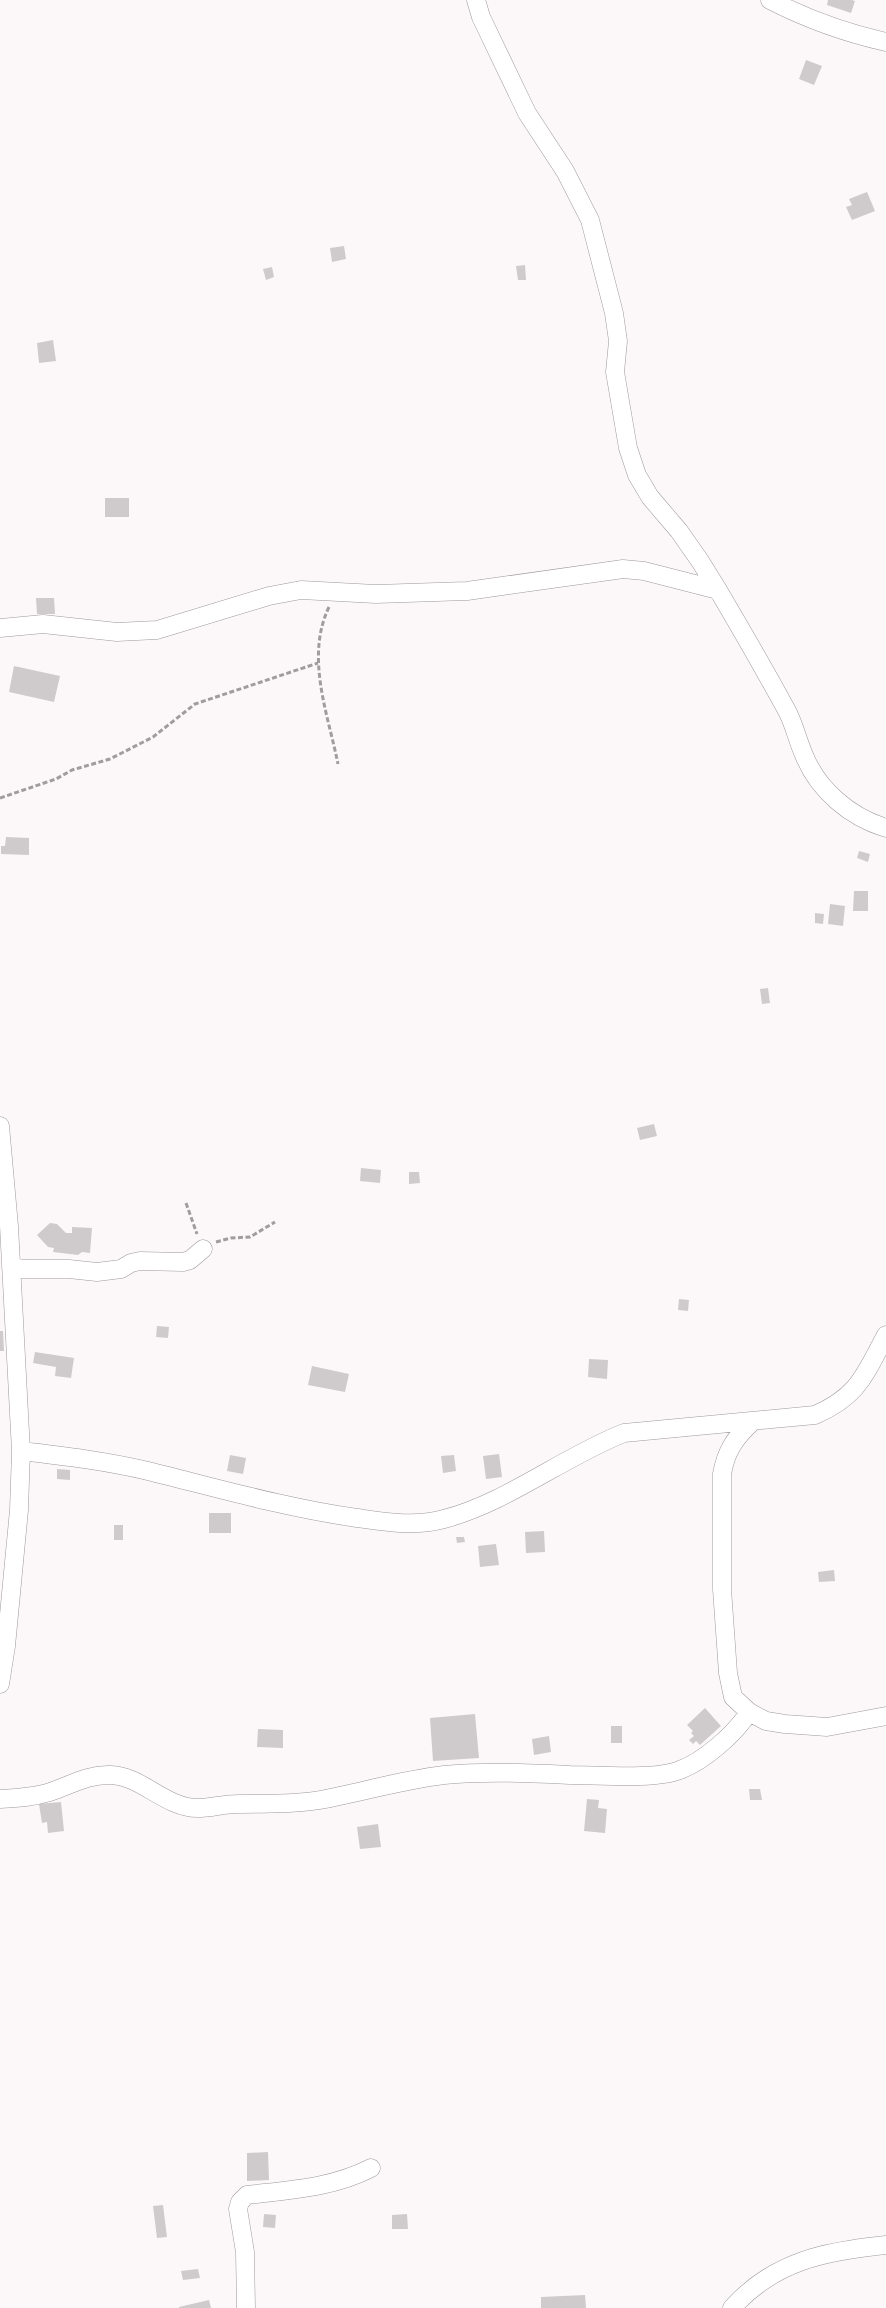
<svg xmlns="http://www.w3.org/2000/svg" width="886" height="2308" font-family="'Playfair Display',serif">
	<rect width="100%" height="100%" fill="#fcf8fa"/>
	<path fill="#cfcbcc" d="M 828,0 L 852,0 L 855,1 L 851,13 L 827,5 Z
		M 806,60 L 822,66 L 814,85 L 799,79 Z
		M 867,192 L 875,211 L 852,220 L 846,207 L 852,205 L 849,199 Z
		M 344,246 L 346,259 L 332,262 L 330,248 Z
		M 525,265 L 526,280 L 518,280 L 516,266 Z
		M 272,267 L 274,277 L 266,280 L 263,269 Z
		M 53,340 L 56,361 L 39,363 L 37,343 Z
		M 105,498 L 129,498 L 129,517 L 105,517 Z
		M 36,598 L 54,598 L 55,614 L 37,614 Z
		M 14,666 L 60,676 L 54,702 L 9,692 Z
		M 6,837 L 29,838 L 29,855 L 1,854 L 1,846 L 5,846 Z
		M 859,851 L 870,854 L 868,862 L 857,858 Z
		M 854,891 L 868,891 L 868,911 L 853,911 Z
		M 830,904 L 845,906 L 843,926 L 828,924 Z
		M 815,913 L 824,914 L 823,924 L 815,923 Z
		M 768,988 L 770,1003 L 762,1004 L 760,989 Z
		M 654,1124 L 657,1136 L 640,1140 L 637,1128 Z
		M 361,1168 L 381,1170 L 380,1183 L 360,1181 Z
		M 409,1172 L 419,1172 L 420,1183 L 409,1184 Z
		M 50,1223 L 57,1224 L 66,1233 L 72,1233 L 72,1227 L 92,1228 L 90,1253 L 82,1252 L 78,1255 L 53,1252 L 54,1248 L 48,1247 L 37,1235 Z
		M 679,1299 L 689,1300 L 688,1311 L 678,1310 Z
		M 157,1326 L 169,1327 L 168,1338 L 156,1337 Z
		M 0,1331 L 3,1331 L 4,1351 L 0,1351 Z
		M 35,1352 L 74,1358 L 71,1378 L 55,1376 L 56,1367 L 33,1363 Z
		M 589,1359 L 608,1360 L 607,1379 L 588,1377 Z
		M 312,1366 L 349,1374 L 345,1392 L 308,1385 Z
		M 499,1454 L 502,1477 L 486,1479 L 483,1456 Z
		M 230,1455 L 246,1458 L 243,1474 L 227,1471 Z
		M 454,1455 L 456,1471 L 443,1473 L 441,1456 Z
		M 57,1469 L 70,1470 L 70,1480 L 57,1479 Z
		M 209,1513 L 231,1513 L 231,1533 L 209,1533 Z
		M 114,1525 L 123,1525 L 123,1540 L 114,1540 Z
		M 544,1531 L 545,1552 L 526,1553 L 525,1532 Z
		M 456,1537 L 464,1537 L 465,1542 L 457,1543 Z
		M 496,1544 L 499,1565 L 480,1567 L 478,1546 Z
		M 834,1570 L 835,1581 L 819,1582 L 818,1572 Z
		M 705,1708 L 721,1726 L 700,1745 L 696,1741 L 693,1744 L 689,1740 L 694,1736 L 691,1733 L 693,1731 L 687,1725 Z
		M 475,1714 L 479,1758 L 433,1761 L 430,1718 Z
		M 611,1726 L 622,1726 L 622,1743 L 611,1743 Z
		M 258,1729 L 283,1730 L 283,1748 L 257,1747 Z
		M 549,1736 L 551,1752 L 534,1755 L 532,1739 Z
		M 749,1789 L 760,1789 L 762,1800 L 750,1800 Z
		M 587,1799 L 599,1800 L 598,1808 L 607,1809 L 605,1833 L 584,1831 Z
		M 61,1802 L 64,1831 L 48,1833 L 47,1822 L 42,1823 L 39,1804 Z
		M 378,1824 L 381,1847 L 360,1849 L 357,1827 Z
		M 268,2152 L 269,2180 L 247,2181 L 247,2153 Z
		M 163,2205 L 167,2237 L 157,2238 L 153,2206 Z
		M 264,2214 L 276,2215 L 275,2228 L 263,2227 Z
		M 407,2214 L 408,2229 L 392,2229 L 392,2215 Z
		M 198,2269 L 200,2278 L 183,2280 L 181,2271 Z
		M 585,2295 L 586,2308 L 541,2308 L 541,2297 Z
		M 209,2300 L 211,2308 L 179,2308 L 179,2307 Z"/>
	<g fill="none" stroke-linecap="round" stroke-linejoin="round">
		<g stroke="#9e999b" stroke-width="19">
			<path id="street" d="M 476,0 L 481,17 L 527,113 L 565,171 L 590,220 L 614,313 L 618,341 L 615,372 L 628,448 L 637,475 L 650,497 L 679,531 L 700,561 L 718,590
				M 770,0 C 807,19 846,33 886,42
				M 0,628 L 43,624 L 117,632 L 157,630 L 269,596 L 301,590 L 376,594 L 467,591 L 623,569 L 644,571 L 718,590 C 741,629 764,669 786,709 C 794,723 797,739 804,755 C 818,790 850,817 886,828
				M 0,1126 L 9,1226 L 21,1451 L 19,1510 L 6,1646 L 0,1684
				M 11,1267 L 24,1269 L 69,1269 L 97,1272 L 121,1269 L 131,1263 L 140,1261 L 183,1262 L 190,1260 L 203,1249
				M 751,1423 C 735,1438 726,1451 722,1474 L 722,1589 L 728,1673 L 733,1697 L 749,1712 L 766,1721 L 785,1724 L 827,1727 L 886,1716
				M 21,1451 C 64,1456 106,1461 148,1471 C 217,1488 286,1508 357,1518 C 386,1522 415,1527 444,1519 C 506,1503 563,1457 624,1433 L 815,1415 C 859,1396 865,1374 886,1335
				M 0,1799 C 18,1798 34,1797 50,1792 C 71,1785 88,1774 111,1775 C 142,1776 165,1808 198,1808 C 211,1808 224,1804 237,1804 C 265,1803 292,1805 320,1800 C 362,1792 402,1780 444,1775 C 486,1771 528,1773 570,1775 C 598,1775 656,1780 680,1770 C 704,1761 735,1734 749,1712
				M 246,2308 L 245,2252 L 238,2209 L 240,2202 L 247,2195 C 290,2190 332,2188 371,2168
				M 732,2308 C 774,2261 826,2251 886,2245"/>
		</g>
		<path stroke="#a09d9f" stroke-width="3" stroke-dasharray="5 2.5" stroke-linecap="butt" d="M 329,607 C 305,657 328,714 338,764
			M 0,798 L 56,779 L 72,770 L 110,759 L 153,737 L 195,704 L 318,663
			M 186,1203 L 197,1234
			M 216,1242 L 231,1238 L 250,1237 L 275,1222"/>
		<use href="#street" stroke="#fff" stroke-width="18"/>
	</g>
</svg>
